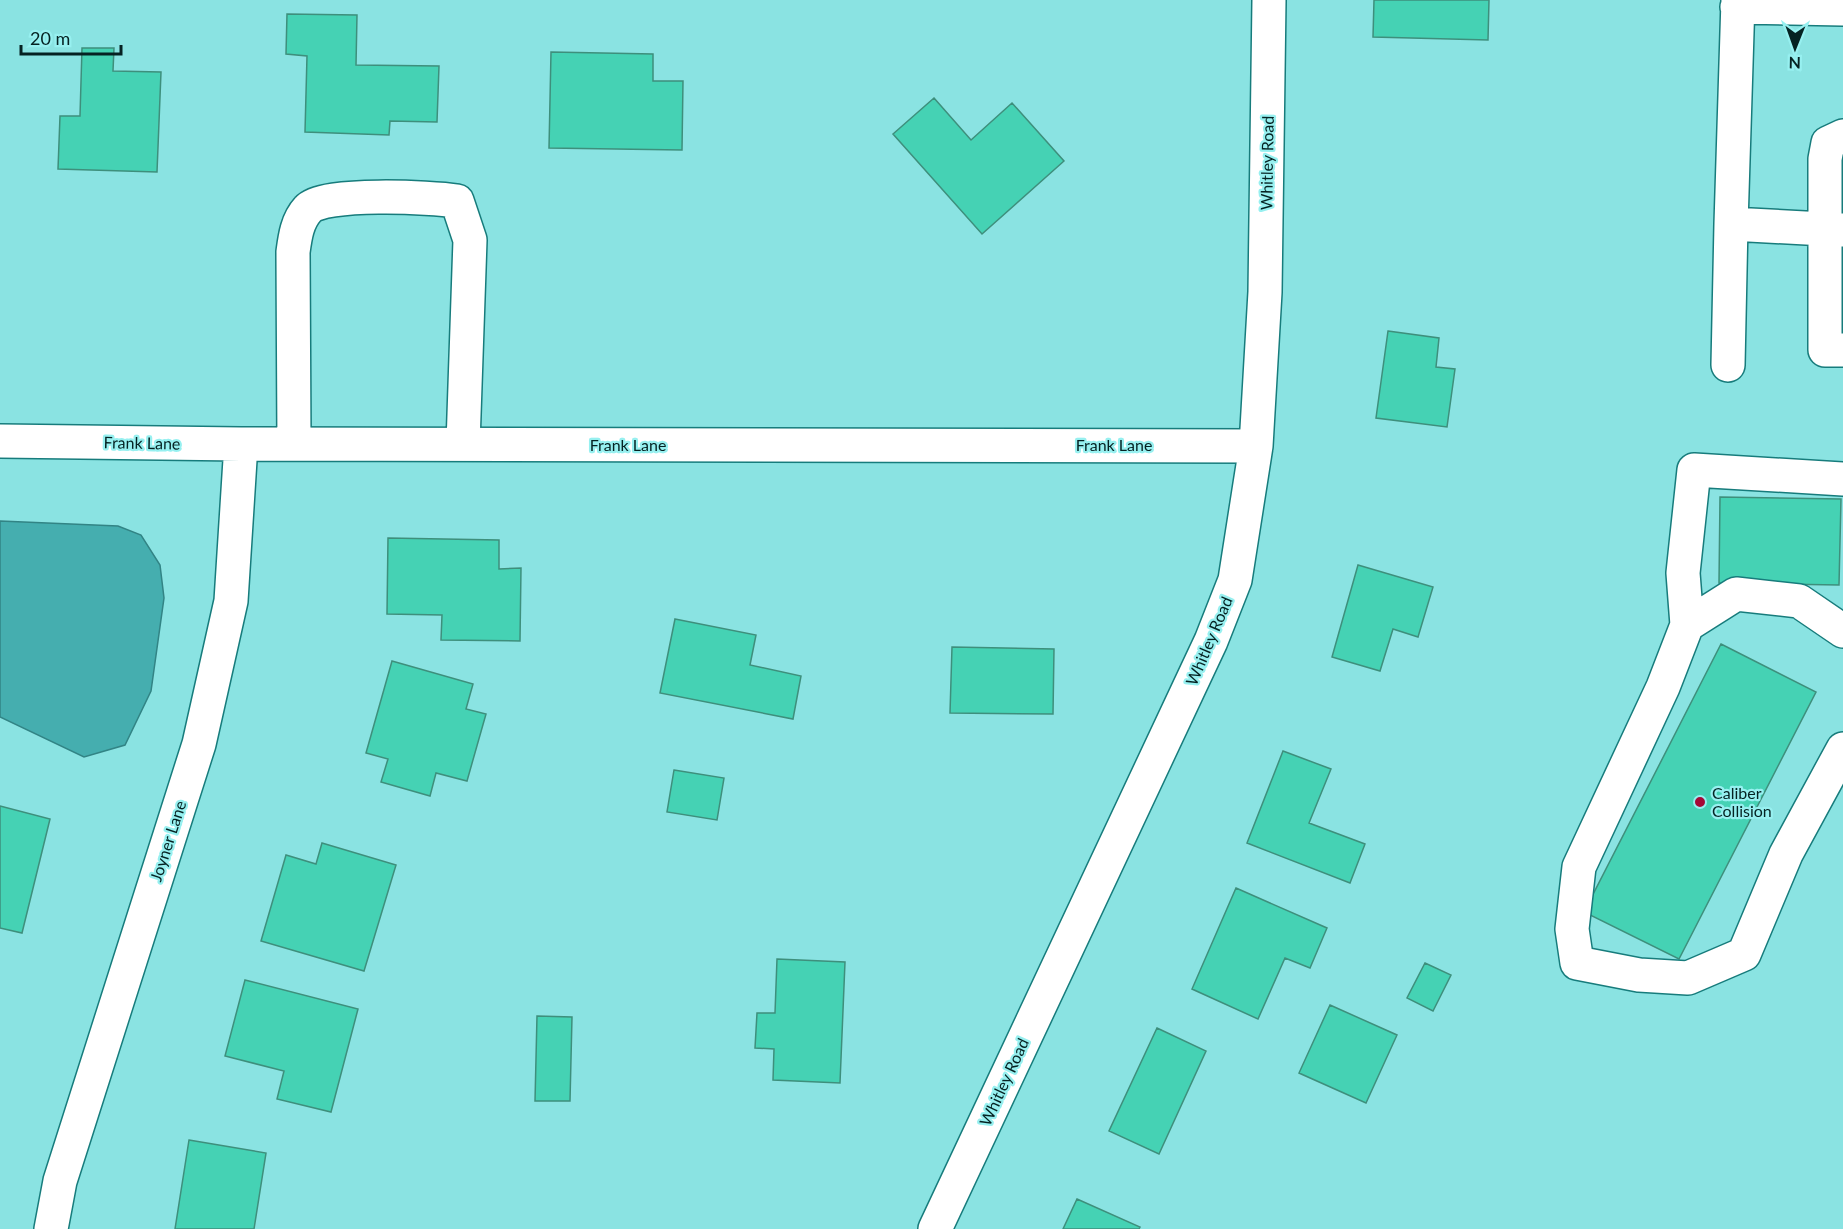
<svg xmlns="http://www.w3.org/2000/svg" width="1843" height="1229" font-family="Lato,sans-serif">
	<rect width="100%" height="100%" fill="#8ae3e2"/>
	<path fill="#45aeaf" stroke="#328485" stroke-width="1.5" d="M 0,521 L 118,526 L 141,535 L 160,565 L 164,598 L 151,691 L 125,745 L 84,757 L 0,717 Z"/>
	<path fill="#45d2b4" stroke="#3e8f7c" stroke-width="1.5" d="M 1374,0 L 1489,0 L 1488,40 L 1373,37 Z
		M 287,14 L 357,15 L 356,65 L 439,66 L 437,122 L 390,121 L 389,135 L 305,132 L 307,56 L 286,54 Z
		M 82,48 L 114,48 L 113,71 L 161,72 L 157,172 L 58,169 L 60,116 L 80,116 Z
		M 551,52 L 653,54 L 653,81 L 683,81 L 682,150 L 549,148 Z
		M 934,98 L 971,140 L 1012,103 L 1064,161 L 982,234 L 893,134 Z
		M 1388,331 L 1439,338 L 1436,367 L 1455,369 L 1447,427 L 1376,418 Z
		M 1720,497 L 1841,499 L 1839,585 L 1719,583 Z
		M 388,538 L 499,540 L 499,569 L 521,568 L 520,641 L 441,640 L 442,615 L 387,614 Z
		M 1358,565 L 1433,587 L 1418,637 L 1393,629 L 1380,671 L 1332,657 Z
		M 675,619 L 756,635 L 750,665 L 801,676 L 793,719 L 660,693 Z
		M 1721,644 L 1816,692 L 1679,959 L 1584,912 Z
		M 952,647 L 1054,649 L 1053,714 L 950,713 Z
		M 392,661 L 473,684 L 466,709 L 486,714 L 467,781 L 436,773 L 430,796 L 381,782 L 388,759 L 366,753 Z
		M 1283,751 L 1331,769 L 1309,823 L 1365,844 L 1350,883 L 1247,843 Z
		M 674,770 L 724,778 L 717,820 L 667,812 Z
		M 0,806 L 50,819 L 22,933 L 0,928 Z
		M 322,843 L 396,865 L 364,971 L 261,941 L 286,855 L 316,864 Z
		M 1236,888 L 1327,928 L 1310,968 L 1285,958 L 1258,1019 L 1192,989 Z
		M 777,959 L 845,962 L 840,1083 L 773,1080 L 774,1049 L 755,1048 L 757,1013 L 775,1013 Z
		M 1425,963 L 1451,975 L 1433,1011 L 1407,998 Z
		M 245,980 L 358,1009 L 331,1112 L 277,1099 L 284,1071 L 225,1056 Z
		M 1330,1005 L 1397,1035 L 1366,1103 L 1299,1073 Z
		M 537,1016 L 572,1017 L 570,1101 L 535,1101 Z
		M 1157,1028 L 1206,1051 L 1159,1154 L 1109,1131 Z
		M 189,1140 L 266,1153 L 254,1229 L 175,1229 Z
		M 1077,1199 L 1140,1227 L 1139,1229 L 1063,1229 Z"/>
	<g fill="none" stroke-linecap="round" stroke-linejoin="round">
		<g stroke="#177c7c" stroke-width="36">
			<path id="minor" d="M 1738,0 L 1731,224 L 1843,230
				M 1737,7 L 1843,9
				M 1843,136 L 1828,143 L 1825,159 L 1825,350 L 1843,350
				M 1728,365 L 1731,224
				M 0,441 L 241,444 L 1256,446
				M 294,444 L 293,252 C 295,237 297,221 308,209 C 322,192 432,197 457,201 L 470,240 L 463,444
				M 1687,625 L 1683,573 L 1694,470 L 1843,479
				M 1843,631 L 1799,601 L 1736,594 L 1687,625 L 1663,687 L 1579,867 L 1572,929 L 1577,963 L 1639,975 L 1688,978 L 1744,954 L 1786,854 L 1843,749
				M 51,1229 L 60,1181 L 199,744 L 231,601 L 241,444
				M 935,1229 L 1211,641 L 1235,580 L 1256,446 L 1265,292 L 1269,0"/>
		</g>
		<use href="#minor" stroke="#fff" stroke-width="33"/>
	</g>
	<circle fill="#a50936" stroke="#97f0f0" stroke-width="2" cx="1700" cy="802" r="6"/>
	<g text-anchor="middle" stroke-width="4.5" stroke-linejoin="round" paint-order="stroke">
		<g font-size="16" fill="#052222" stroke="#97f0f0">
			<text transform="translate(1267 163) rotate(-89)" y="6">Whitley Road</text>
			<text transform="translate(142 443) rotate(1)" y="6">Frank Lane</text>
			<text x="628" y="451">Frank Lane</text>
			<text x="1114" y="451">Frank Lane</text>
			<text transform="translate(1209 641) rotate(-67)" y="6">Whitley Road</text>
			<text transform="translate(168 841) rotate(-72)" y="6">Joyner Lane</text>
			<text transform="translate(1004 1082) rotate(-65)" y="6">Whitley Road</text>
		</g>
		<g font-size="16" fill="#052222" stroke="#97f0f0" text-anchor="start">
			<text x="1712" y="799">Caliber<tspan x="1712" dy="18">Collision</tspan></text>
		</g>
	</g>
	<g transform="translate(1795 48) rotate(181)" stroke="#97f0f0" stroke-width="4.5" paint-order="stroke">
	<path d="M0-4.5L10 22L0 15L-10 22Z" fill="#052222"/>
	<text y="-9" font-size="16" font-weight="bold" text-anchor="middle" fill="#052222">N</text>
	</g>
	<path d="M21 45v9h100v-9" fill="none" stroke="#052222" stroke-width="3"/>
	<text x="30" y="45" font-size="18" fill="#052222" stroke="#97f0f0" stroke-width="4.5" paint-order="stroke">20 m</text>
</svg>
